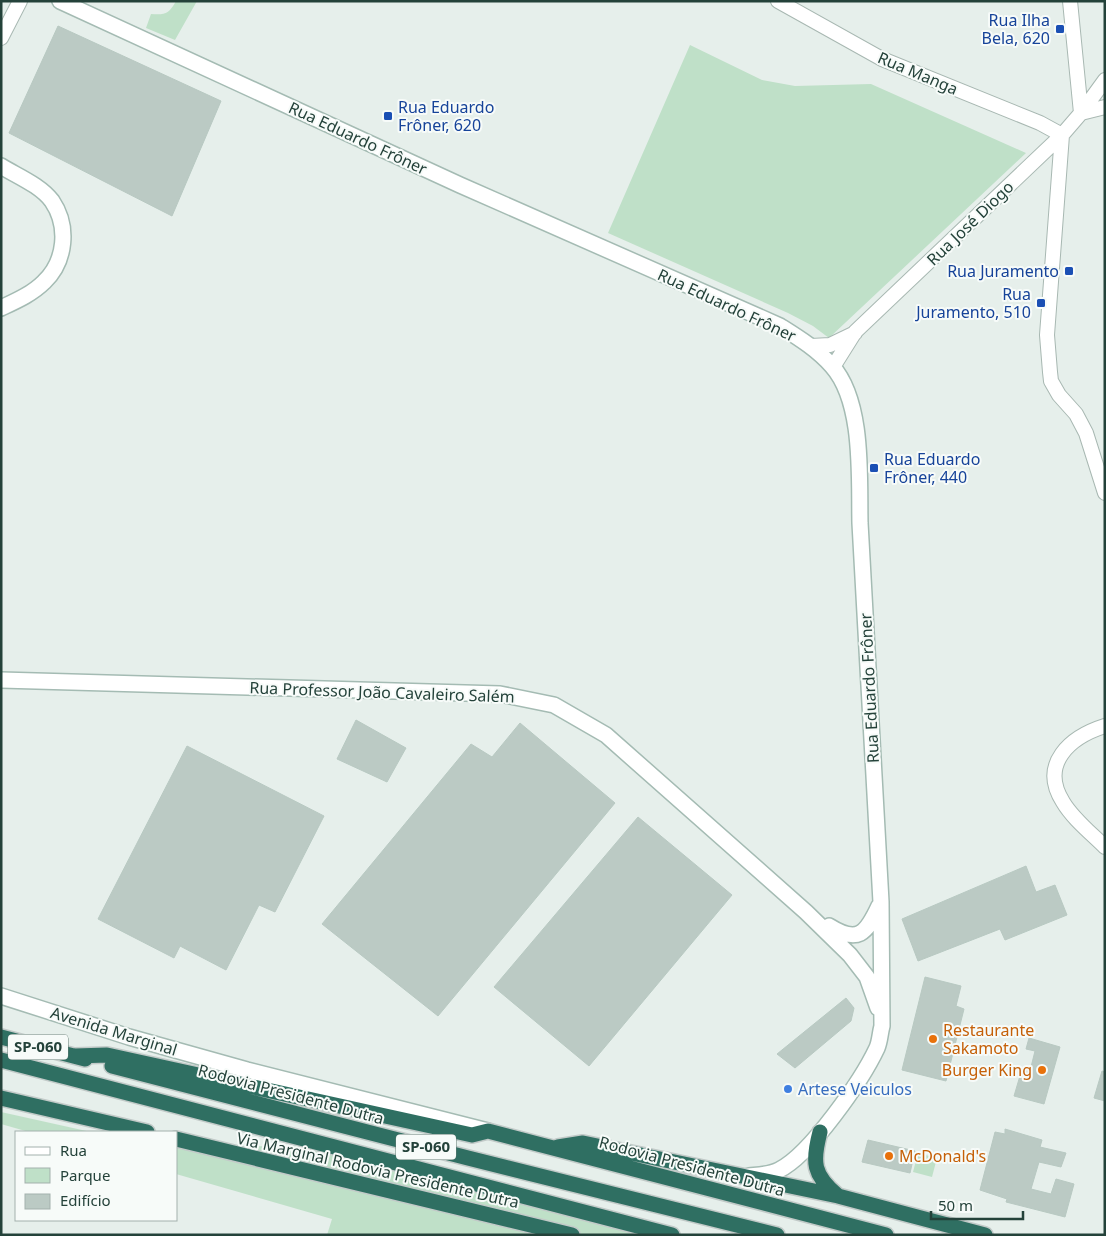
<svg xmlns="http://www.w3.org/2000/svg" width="1106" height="1236" font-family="'Noto Sans',sans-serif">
	<rect width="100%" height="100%" fill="#e6efeb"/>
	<path fill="#bfe0c8" d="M 176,1 L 197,1 L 175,40 L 146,28 L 151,14 C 165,15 169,14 176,1 Z
		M 690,45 L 762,80 L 795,86 L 871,84 L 1026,153 L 829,338 L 813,326 L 788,313 L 608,233 Z
		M 1,1112 L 91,1132 L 29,1132 L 1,1124 Z
		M 295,1146 L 641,1235 L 327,1235 L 332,1219 L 176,1174 L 176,1147 Z
		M 918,1153 L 937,1158 L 932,1177 L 913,1172 Z"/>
	<path fill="#bbcac4" stroke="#b8c9c2" d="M 58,26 L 221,101 L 172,216 L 9,133 Z
		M 356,720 L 406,748 L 387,782 L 337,759 Z
		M 520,723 L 615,803 L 438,1016 L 322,924 L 471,744 L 492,757 Z
		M 187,746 L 324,816 L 275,912 L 259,905 L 226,970 L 180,946 L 174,958 L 98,919 Z
		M 638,817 L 732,895 L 589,1066 L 494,987 Z
		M 1026,866 L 1036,892 L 1055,885 L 1067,915 L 1005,940 L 1000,929 L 918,961 L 902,919 Z
		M 925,977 L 961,986 L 956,1006 L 964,1009 L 946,1081 L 902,1070 Z
		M 846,998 L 854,1008 L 851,1021 L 795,1068 L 777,1054 Z
		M 1029,1038 L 1060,1047 L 1044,1104 L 1014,1096 L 1022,1069 L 1030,1071 L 1035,1051 L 1026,1049 Z
		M 1102,1071 L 1105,1072 L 1105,1101 L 1094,1098 Z
		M 1005,1129 L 1042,1140 L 1040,1147 L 1066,1153 L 1061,1167 L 1039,1162 L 1031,1189 L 1051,1194 L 1056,1179 L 1074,1184 L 1065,1217 L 1006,1202 L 1007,1199 L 980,1190 L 995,1132 L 1005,1134 Z
		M 868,1140 L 915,1151 L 910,1173 L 862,1162 Z"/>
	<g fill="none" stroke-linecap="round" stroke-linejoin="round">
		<g stroke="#a8b8b2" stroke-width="16">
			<path id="minor" d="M 778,1 L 882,59 L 1040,123 L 1062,135
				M 1,38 L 20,1
				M 1081,113 L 1105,80
				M 1081,113 L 1105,107
				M 1062,135 L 1047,335 L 1050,372 L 1051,381 L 1059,395 L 1076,414 L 1086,433 L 1105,493
				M 811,346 L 830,345 L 855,333
				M 833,367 L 855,332 L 1062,135 L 1081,113 L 1070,1
				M 1105,726 C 1070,737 1039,764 1063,802 C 1073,819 1091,833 1105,847"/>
		</g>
		<g stroke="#a4bbb3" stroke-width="18">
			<path id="secondary" d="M 60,1 L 460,185 L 780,326 C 799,338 817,349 832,366 C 864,402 859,477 860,523 L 881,902 L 882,1026 C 880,1033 880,1041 877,1048 C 862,1080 810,1155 779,1170 C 769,1175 759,1175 749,1176
				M 1,166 C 17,176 40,185 52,201 C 69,226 66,261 44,282 C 32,294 16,301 1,308
				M 1,680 L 500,694 L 554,705 L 606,735 L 806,912 L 850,955 L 867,977 L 878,1008
				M 829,926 C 858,944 866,934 879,906
				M 1,996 L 129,1037 L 247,1070 L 488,1131"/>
		</g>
		<g stroke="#c2cac8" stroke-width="18">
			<path id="motorway" d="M 1,1037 L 85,1059
				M 75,1056 L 107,1055 L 472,1135 L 488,1131 L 886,1235
				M 1,1060 L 672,1235
				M 112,1066 L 468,1158 L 777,1235
				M 1,1098 L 147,1132
				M 820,1132 C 812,1162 813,1175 837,1195
				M 176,1139 L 572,1235
				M 558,1147 L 583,1143 L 838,1196 L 985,1235"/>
		</g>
		<use href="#minor" stroke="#fff" stroke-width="14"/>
		<use href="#secondary" stroke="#fff" stroke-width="15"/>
		<use href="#motorway" stroke="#2f6f62" stroke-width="15"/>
	</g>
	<g fill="#1a4fb4" stroke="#f7fbf9" stroke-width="2">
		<rect x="1055" y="24" width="10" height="10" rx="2.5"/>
		<rect x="383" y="111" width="10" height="10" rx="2.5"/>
		<rect x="1064" y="266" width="10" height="10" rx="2.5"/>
		<rect x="1036" y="298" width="10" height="10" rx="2.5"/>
		<rect x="869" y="463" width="10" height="10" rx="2.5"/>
	</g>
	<g fill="#e8710a" stroke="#f7fbf9" stroke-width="2">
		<circle cx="933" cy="1039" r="5"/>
		<circle cx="1042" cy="1070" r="5"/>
		<circle cx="889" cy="1156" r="5"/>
	</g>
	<circle fill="#3f7fe0" stroke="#f7fbf9" stroke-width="2" cx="788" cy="1089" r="5"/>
	<g text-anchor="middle" stroke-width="4" stroke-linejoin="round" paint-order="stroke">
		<g fill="#f7fbf9" stroke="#637a73" stroke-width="1">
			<rect x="8" y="1034.5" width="60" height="25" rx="4"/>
			<rect x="396" y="1134.5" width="60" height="25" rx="4"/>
		</g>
		<g font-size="15" font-weight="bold" fill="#24423a">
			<text x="38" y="1052">SP-060</text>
			<text x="426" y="1152">SP-060</text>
		</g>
		<g font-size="16" fill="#164399" stroke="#f7fbf9" text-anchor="end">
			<text x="1050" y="26">Rua Ilha<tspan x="1050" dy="18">Bela, 620</tspan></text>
			<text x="398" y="113" text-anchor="start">Rua Eduardo<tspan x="398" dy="18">Frôner, 620</tspan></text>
			<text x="1059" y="277">Rua Juramento</text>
			<text x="1031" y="300">Rua<tspan x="1031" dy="18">Juramento, 510</tspan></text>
			<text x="884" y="465" text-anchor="start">Rua Eduardo<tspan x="884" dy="18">Frôner, 440</tspan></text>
		</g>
		<g font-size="16" fill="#24423a" stroke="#f7fbf9">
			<text transform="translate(918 73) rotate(23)" y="6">Rua Manga</text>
			<text transform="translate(358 138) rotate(25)" y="6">Rua Eduardo Frôner</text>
			<text transform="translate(970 223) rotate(-44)" y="6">Rua José Diogo</text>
			<text transform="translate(727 305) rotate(25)" y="6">Rua Eduardo Frôner</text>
			<text transform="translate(869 688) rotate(-93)" y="6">Rua Eduardo Frôner</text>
			<text transform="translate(382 692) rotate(2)" y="6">Rua Professor João Cavaleiro Salém</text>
			<text transform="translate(114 1031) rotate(17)" y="6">Avenida Marginal</text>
			<text transform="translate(291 1094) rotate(15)" y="6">Rodovia Presidente Dutra</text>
			<text transform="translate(692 1166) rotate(15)" y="6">Rodovia Presidente Dutra</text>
			<text transform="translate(378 1170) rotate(13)" y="6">Via Marginal Rodovia Presidente Dutra</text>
		</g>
		<g font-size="16" fill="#c56008" stroke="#f7fbf9" text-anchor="start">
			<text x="943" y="1036">Restaurante<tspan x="943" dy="18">Sakamoto</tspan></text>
			<text x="1032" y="1076" text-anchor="end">Burger King</text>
			<text x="899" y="1162">McDonald's</text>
		</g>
		<g font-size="16" fill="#366cbe" stroke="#f7fbf9" text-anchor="start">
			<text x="798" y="1095">Artese Veiculos</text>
		</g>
	</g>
	<rect width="1106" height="1236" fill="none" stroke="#24423a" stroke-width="5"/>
	<rect x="15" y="1131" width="162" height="90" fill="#f7fbf9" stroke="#a3b1ad"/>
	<rect x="25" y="1147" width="25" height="8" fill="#ffffff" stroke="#a3b1ad"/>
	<text x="60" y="1156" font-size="15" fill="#24423a">Rua</text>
	<rect x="25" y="1168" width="25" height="15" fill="#bfe0c8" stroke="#a3b1ad"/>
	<text x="60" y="1181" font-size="15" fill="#24423a">Parque</text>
	<rect x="25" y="1194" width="25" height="15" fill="#bbcac4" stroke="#a3b1ad"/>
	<text x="60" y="1206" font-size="15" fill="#24423a">Edifício</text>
	<path d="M931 1211v8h92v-8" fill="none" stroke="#24423a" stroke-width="2.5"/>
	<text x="938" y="1211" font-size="15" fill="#24423a" stroke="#f7fbf9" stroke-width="4" paint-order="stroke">50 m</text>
</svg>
